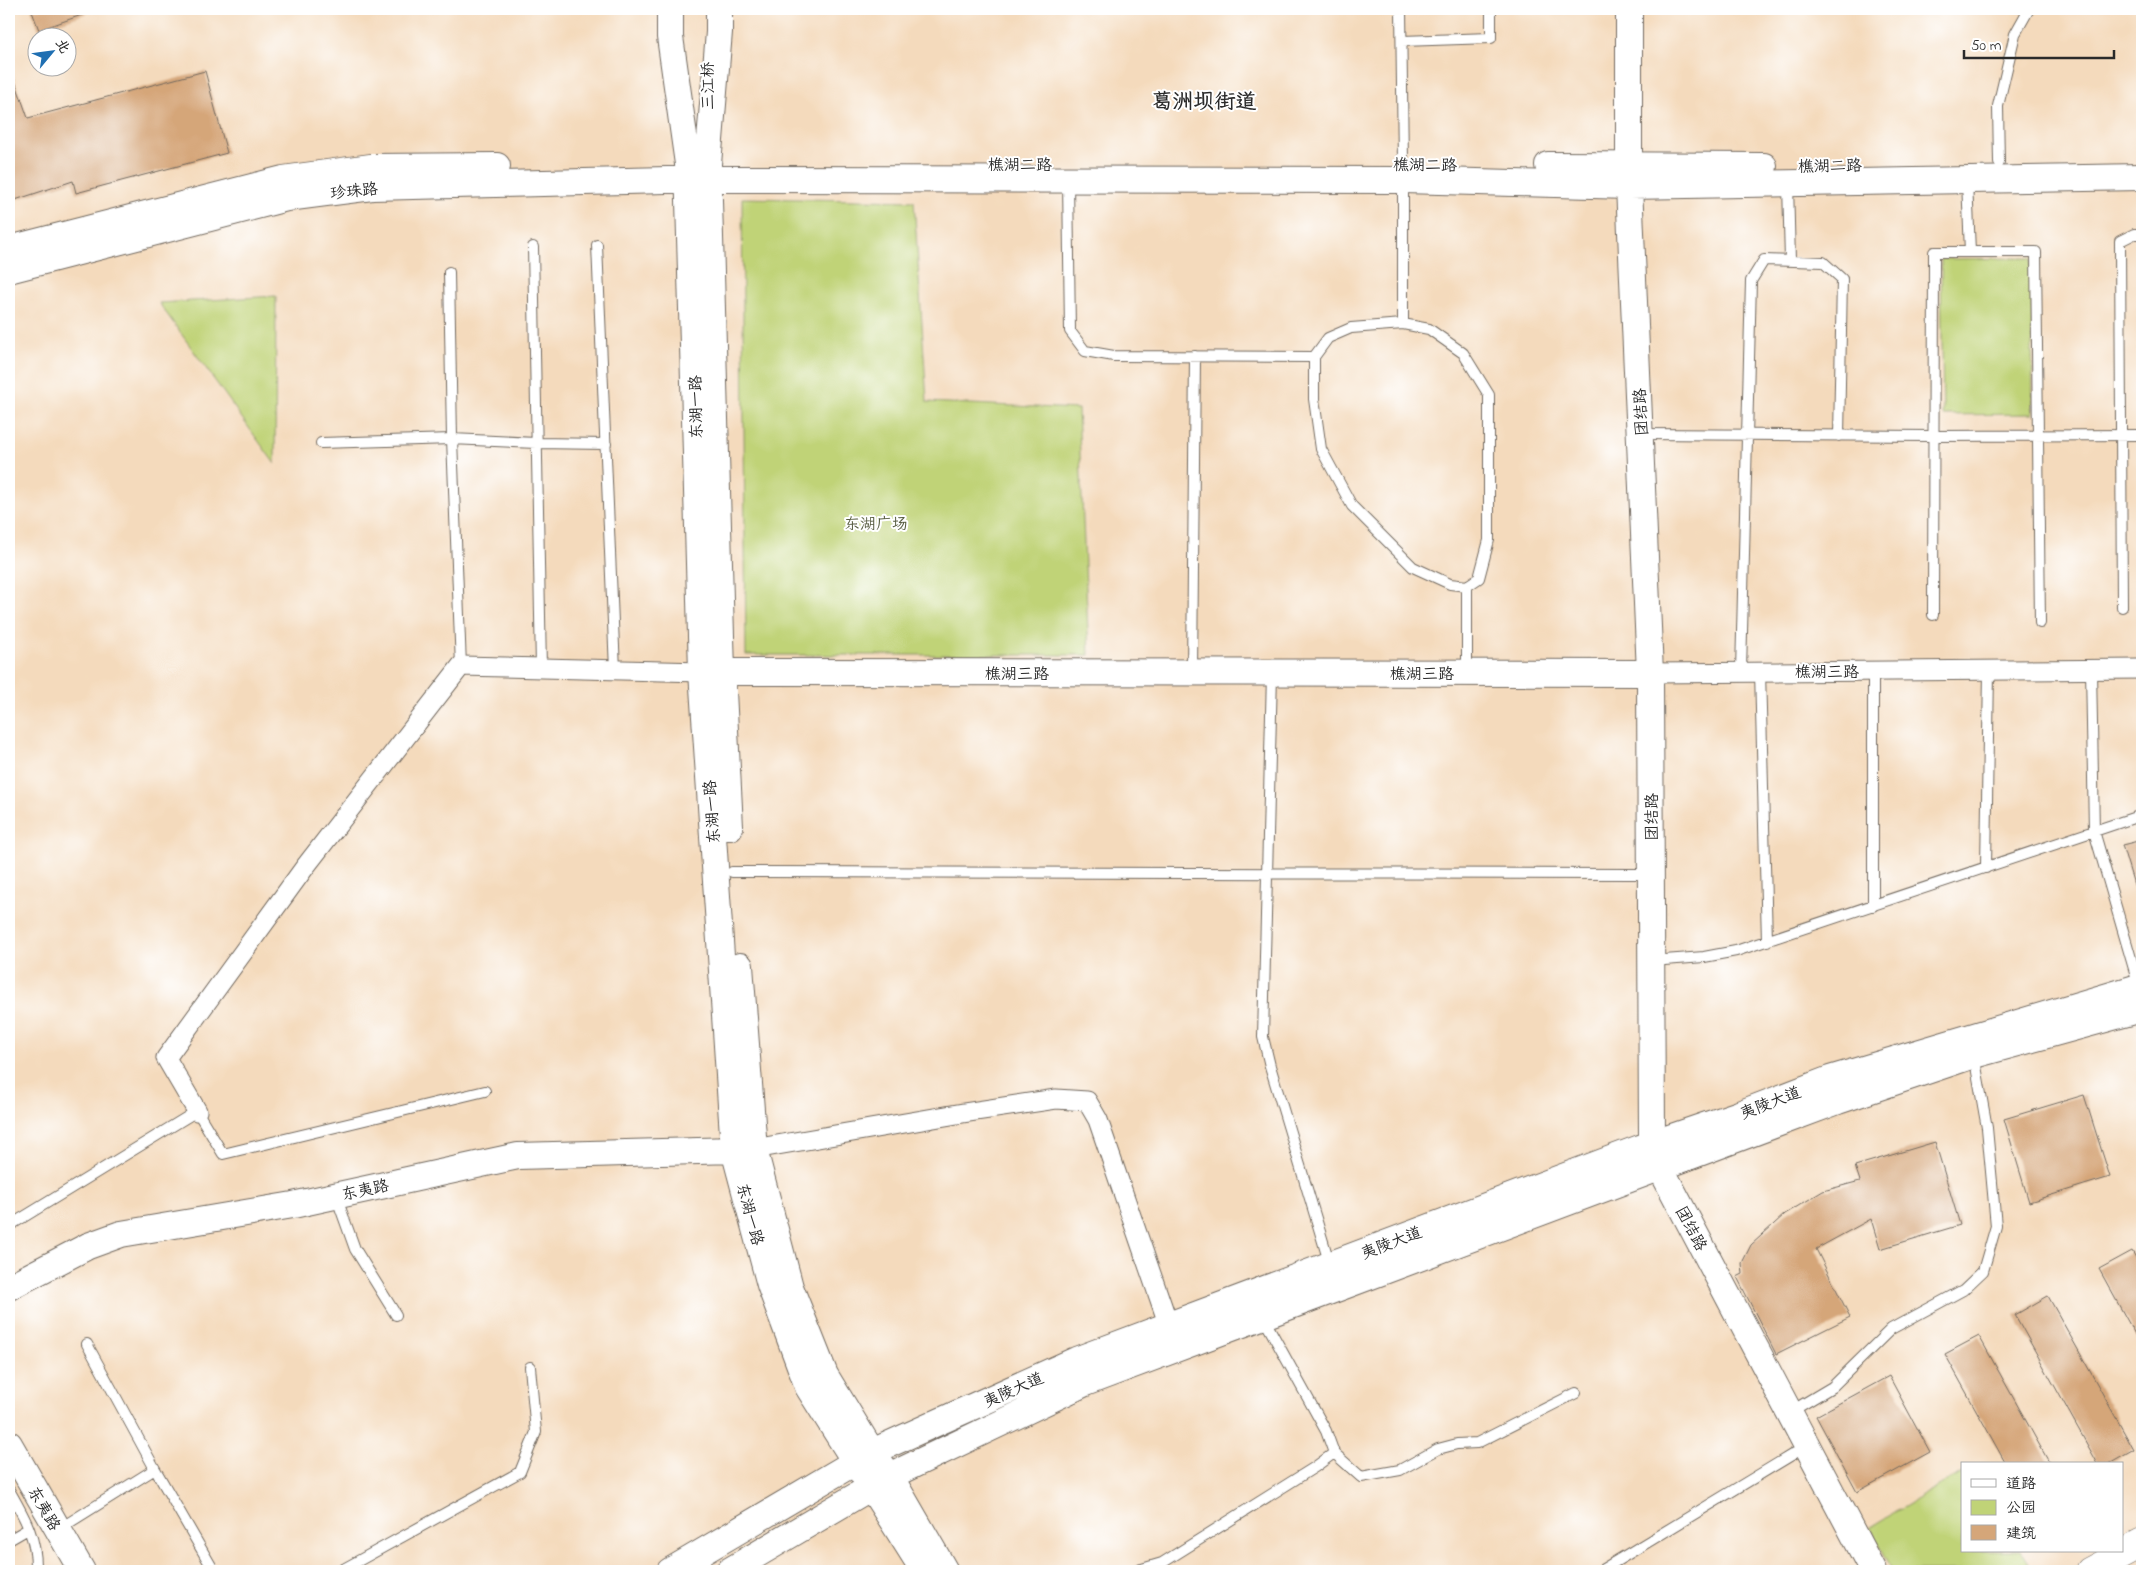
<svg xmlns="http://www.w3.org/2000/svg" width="2151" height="1580" font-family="'Indie Flower','LXGW WenKai TC',sans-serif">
	<rect width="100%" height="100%" fill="#fff"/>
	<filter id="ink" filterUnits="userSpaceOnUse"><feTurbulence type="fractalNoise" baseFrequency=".02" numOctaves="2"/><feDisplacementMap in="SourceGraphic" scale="10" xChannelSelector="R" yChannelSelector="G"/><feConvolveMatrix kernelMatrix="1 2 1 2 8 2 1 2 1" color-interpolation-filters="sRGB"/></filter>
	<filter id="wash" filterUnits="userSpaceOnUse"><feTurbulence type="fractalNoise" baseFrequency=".0096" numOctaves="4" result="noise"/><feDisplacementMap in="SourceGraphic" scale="20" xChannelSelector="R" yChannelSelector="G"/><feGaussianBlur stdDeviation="1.12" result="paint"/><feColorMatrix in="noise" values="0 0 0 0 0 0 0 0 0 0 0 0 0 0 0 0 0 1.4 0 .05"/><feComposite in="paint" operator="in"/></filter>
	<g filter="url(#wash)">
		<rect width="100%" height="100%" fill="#f4dabc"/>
		<path fill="#c0d377" stroke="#767f51" d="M 742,198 L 914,201 L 927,402 L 1078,409 L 1089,655 L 746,655 Z
			M 2031,258 L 2033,414 L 1943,415 L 1941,259 Z
			M 276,296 L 275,464 L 159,303 Z
			M 1962,1472 L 1962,1551 L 2020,1551 L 2028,1564 L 2016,1571 L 1893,1571 L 1870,1527 Z"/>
		<g id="blocks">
			<path fill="#d5a679" d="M 31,9 L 92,9 L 93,11 L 39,30 Z
				M 9,70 L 11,70 L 28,118 L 205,71 L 227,153 L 76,193 L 73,181 L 9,202 Z
				M 2142,840 L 2142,898 L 2138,898 L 2122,845 Z
				M 2084,1095 L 2110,1177 L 2029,1202 L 2004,1119 Z
				M 1935,1142 L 1960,1225 L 1880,1249 L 1871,1219 L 1816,1249 L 1850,1317 L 1776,1354 L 1737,1277 L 1743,1274 L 1742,1263 L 1751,1245 L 1785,1214 L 1823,1191 L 1860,1181 L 1855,1166 Z
				M 2132,1251 L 2142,1268 L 2142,1347 L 2099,1269 Z
				M 2048,1296 L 2134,1450 L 2109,1464 L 2098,1464 L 2015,1315 Z
				M 1979,1336 L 2050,1464 L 2006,1464 L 1945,1354 Z
				M 1889,1376 L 1930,1452 L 1857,1492 L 1816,1416 Z"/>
		</g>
	</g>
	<g filter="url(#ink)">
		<use href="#blocks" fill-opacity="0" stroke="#71685e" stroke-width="1"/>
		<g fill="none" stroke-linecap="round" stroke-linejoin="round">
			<g stroke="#71685e" stroke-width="12">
				<path id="lane" d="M 1401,9 L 1403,163
					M 1402,41 L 1491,38 L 1491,9
					M 1999,163 L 1998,106 L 2015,34 L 2029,9
					M 1068,180 L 1070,331 L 1085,351 L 1114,356 L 1314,357
					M 1403,181 L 1403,324
					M 1967,181 L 1970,252
					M 1788,184 L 1790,261
					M 597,245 L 615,670
					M 533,247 L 541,668
					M 449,272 L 452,439 L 461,666
					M 1403,324 L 1429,329 L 1463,353 L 1489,395 L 1489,540 L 1479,578 L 1467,586 L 1450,584 L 1413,567 L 1352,506 L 1321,449 L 1314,399 L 1314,357 L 1328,338 L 1351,328 Z
					M 1641,434 L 1933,436 L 2142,435
					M 321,443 L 452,439 L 536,443 L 606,444
					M 2122,607 L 2120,241 L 2134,234 L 2142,234
					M 1933,615 L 1934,252 L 2036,252 L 2040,623
					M 2091,669 L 2094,831 L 2139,986
					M 1741,671 L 1751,281 L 1764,260 L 1823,262 L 1842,279 L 1839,436
					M 1760,671 L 1767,941
					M 1192,673 L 1195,356
					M 1467,673 L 1467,586
					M 1272,674 L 1263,1037 L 1270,1066 L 1330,1265
					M 1986,868 L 1989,670
					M 732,872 L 1638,874
					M 1873,906 L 1873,670
					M 1651,961 L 1704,957 L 1736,951 L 2142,815
					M 336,1196 L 355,1249 L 396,1315
					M 9,1226 L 197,1111 L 223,1154 L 485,1091
					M 87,1344 L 155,1469 L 214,1571
					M 1790,1412 L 1832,1387 L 1891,1329 L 1963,1290 L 1983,1271 L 1996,1226 L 1987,1128 L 1974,1055
					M 1334,1453 L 1361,1477 L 1400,1470 L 1438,1449 L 1457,1444 L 1477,1443 L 1576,1393
					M 9,1490 C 25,1518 37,1538 36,1571
					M 59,1529 L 155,1469
					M 9,1540 L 28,1529
					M 340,1571 L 520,1472 L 536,1432 L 530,1367
					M 1135,1571 L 1162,1563 L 1315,1467 L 1334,1453 L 1326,1431 L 1263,1317
					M 1600,1571 L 1795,1453"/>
			</g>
			<g stroke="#71685e" stroke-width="21">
				<path id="street" d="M 1650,673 L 2142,669
					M 197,1111 L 166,1058 L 305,867 L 461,666 L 702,672
					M 754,1149 L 963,1113 L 1056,1099 L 1087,1101 L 1098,1120 L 1169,1326"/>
			</g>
			<g stroke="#71685e" stroke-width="28">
				<path id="secondary" d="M 670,9 L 670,37 L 688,164 L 702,672 L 734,1150 L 770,1285 L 808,1387 L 924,1571
					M 719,9 L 719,32 L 708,164 L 722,672 L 730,827
					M 1629,9 L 1629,186 L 1650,673 L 1652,1143 L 1660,1167 L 1873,1571
					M 1548,165 L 1764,166
					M 9,249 L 283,179 L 371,167 L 497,166
					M 9,270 L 287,198 L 372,187 L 708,179 L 1403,180 L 1629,186 L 2142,177
					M 706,672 L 1650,673
					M 740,966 L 754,1149 L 790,1287 L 825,1375 L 872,1452 L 890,1476 L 945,1571
					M 9,1287 L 88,1246 L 121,1234 L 293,1205 L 518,1156 L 734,1150
					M 9,1444 L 82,1571
					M 670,1571 L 872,1452 L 1076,1360 L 1640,1148 L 1739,1114 L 1830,1079 L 2142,986
					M 729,1571 L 890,1476 L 1085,1383 L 1838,1101 L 1974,1055 L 2142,1009"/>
			</g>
			<g stroke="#71685e" stroke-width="29">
				<path id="primary" d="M 2090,1571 L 2142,1543"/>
			</g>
			<use href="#lane" stroke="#fff" stroke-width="10"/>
			<use href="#street" stroke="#fff" stroke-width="19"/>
			<use href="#secondary" stroke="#fff" stroke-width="26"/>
			<use href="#primary" stroke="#fff" stroke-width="28"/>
		</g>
	</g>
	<g text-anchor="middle" stroke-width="4" stroke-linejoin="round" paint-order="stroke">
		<g font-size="16" fill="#2b2b2b" stroke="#fff">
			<text transform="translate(707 86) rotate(-90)" y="6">三江桥</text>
			<text x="1020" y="170">樵湖二路</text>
			<text transform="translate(1425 164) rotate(1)" y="6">樵湖二路</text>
			<text transform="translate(1830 165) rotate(-1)" y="6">樵湖二路</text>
			<text transform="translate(354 190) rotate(-6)" y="6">珍珠路</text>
			<text transform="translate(695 407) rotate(-91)" y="6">东湖一路</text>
			<text transform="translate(1640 412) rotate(-93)" y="6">团结路</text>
			<text x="1827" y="677">樵湖三路</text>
			<text x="1017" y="679">樵湖三路</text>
			<text x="1422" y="679">樵湖三路</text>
			<text transform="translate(711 812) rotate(-94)" y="6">东湖一路</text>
			<text transform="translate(1651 817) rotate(-90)" y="6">团结路</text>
			<text transform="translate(1770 1102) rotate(-21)" y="6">夷陵大道</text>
			<text transform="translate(365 1189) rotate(-12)" y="6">东夷路</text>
			<text transform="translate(751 1214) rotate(75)" y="6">东湖一路</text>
			<text transform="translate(1692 1228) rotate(62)" y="6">团结路</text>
			<text transform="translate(1391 1242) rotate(-21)" y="6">夷陵大道</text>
			<text transform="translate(1013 1389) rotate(-24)" y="6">夷陵大道</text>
			<text transform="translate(45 1508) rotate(60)" y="6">东夷路</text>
		</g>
		<g font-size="16" fill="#585d42" stroke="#fff">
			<text x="876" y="529">东湖广场</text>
		</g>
		<g font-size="21" font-weight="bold" fill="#2b2b2b" stroke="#fff">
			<text x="1204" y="108">葛洲坝街道</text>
		</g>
	</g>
	<rect width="2151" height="1580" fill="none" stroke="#fff" stroke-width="30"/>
	<rect x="1961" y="1462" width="162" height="90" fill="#ffffff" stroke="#aaaaaa"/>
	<rect x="1971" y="1479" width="25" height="8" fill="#ffffff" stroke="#aaaaaa"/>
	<text x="2006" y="1488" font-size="15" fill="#2b2b2b">道路</text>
	<rect x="1971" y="1500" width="25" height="15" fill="#c0d377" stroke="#aaaaaa"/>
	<text x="2006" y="1512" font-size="15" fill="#2b2b2b">公园</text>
	<rect x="1971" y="1525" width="25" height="15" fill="#d5a679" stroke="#aaaaaa"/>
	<text x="2006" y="1538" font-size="15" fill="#2b2b2b">建筑</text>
	<g transform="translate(52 52) rotate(61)"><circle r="24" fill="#ffffff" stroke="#aaaaaa"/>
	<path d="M0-4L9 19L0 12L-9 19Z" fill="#1f6fb2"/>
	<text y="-8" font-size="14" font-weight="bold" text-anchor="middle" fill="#2b2b2b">北</text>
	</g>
	<path d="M1964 50v8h150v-8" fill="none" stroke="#2b2b2b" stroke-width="2.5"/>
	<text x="1971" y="50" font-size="15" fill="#2b2b2b" stroke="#ffffff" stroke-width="4" paint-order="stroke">50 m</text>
</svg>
